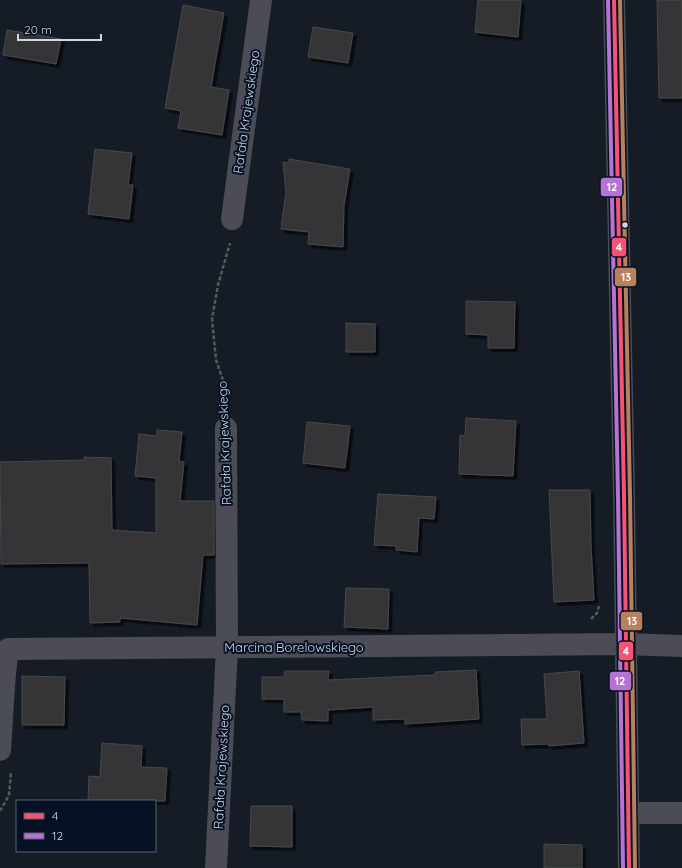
<svg xmlns="http://www.w3.org/2000/svg" width="682" height="868" font-family="Quicksand,sans-serif">
	<defs>
		<filter id="shadow"><feDropShadow dx="3.5" dy="3.5" stdDeviation="0" flood-color="#0009"/></filter>
	</defs>
	<rect width="100%" height="100%" fill="#151c26"/>
	<path fill="#363639" stroke="#47484b" filter="url(#shadow)" d="M 478,0 L 521,0 L 518,37 L 475,32 Z
		M 657,0 L 682,0 L 682,98 L 659,98 Z
		M 183,5 L 224,13 L 211,87 L 229,90 L 222,135 L 178,128 L 181,111 L 165,108 Z
		M 313,27 L 353,33 L 348,63 L 308,57 Z
		M 7,30 L 61,39 L 56,64 L 3,55 Z
		M 95,149 L 132,153 L 128,185 L 133,185 L 129,219 L 88,214 Z
		M 289,159 L 350,169 L 344,205 L 343,247 L 308,244 L 309,232 L 281,229 L 286,192 L 283,162 L 289,163 Z
		M 466,301 L 515,302 L 514,348 L 488,348 L 488,335 L 466,334 Z
		M 346,323 L 375,324 L 375,352 L 346,352 Z
		M 466,418 L 516,421 L 513,476 L 459,474 L 460,435 L 465,436 Z
		M 307,422 L 350,426 L 345,468 L 303,463 Z
		M 157,430 L 182,432 L 179,461 L 184,462 L 180,501 L 214,501 L 214,555 L 203,555 L 197,625 L 120,618 L 120,622 L 90,623 L 89,563 L 1,564 L 0,462 L 84,460 L 84,457 L 111,458 L 112,530 L 156,533 L 156,478 L 135,476 L 139,434 L 157,436 Z
		M 549,490 L 590,490 L 591,546 L 594,600 L 554,602 Z
		M 378,494 L 436,497 L 434,519 L 419,518 L 417,552 L 396,550 L 396,546 L 374,545 Z
		M 346,588 L 389,589 L 388,629 L 344,627 Z
		M 476,670 L 479,719 L 405,724 L 405,719 L 373,720 L 373,707 L 328,710 L 328,721 L 302,720 L 301,712 L 284,712 L 284,699 L 262,699 L 262,677 L 284,677 L 285,671 L 329,671 L 328,680 L 435,675 L 435,672 Z
		M 579,671 L 584,743 L 549,746 L 549,744 L 522,745 L 521,719 L 547,719 L 544,674 Z
		M 22,676 L 65,677 L 64,725 L 22,725 Z
		M 102,743 L 142,746 L 141,767 L 167,768 L 165,801 L 88,801 L 89,776 L 100,777 Z
		M 251,806 L 292,806 L 292,847 L 250,846 Z
		M 544,844 L 582,845 L 582,868 L 544,868 Z"/>
	<g fill="none" stroke-linecap="round" stroke-linejoin="round">
		<path stroke="#565860" stroke-width="2.5" stroke-dasharray="4 2" stroke-linecap="butt" d="M 225,404 L 224,383 L 216,360 L 212,319 L 218,285 L 230,243
			M 591,619 L 597,613 L 599,606
			M 0,811 L 9,795 L 11,772"/>
		<path stroke="#4b4c55" stroke-width="22" d="M 614,0 L 624,495 L 629,868
			M 232,219 L 261,0
			M 0,750 L 5,672 L 8,649 L 625,644 L 682,646
			M 628,813 L 682,813
			M 216,868 L 227,647 L 226,428"/>
		<g stroke="#061223" stroke-width="7">
			<path id="bus-1" d="M 614,0 L 624,495 L 629,868"/>
		</g>
		<g stroke="#061223" stroke-width="7">
			<path id="bus-2" d="M 608,0 L 618,495 L 623,868"/>
		</g>
		<g stroke="#061223" stroke-width="7">
			<path id="bus-3" d="M 620,0 L 630,495 L 635,868"/>
		</g>
		<use href="#bus-1" stroke="#f65372" stroke-width="4"/>
		<use href="#bus-2" stroke="#b673d3" stroke-width="4"/>
		<use href="#bus-3" stroke="#b6815c" stroke-width="4"/>
	</g>
	<circle fill="#ced8e4" stroke="#061223" stroke-width="1.5" cx="625" cy="225" r="3.5"/>
	<g text-anchor="middle" stroke-width="4" stroke-linejoin="round" paint-order="stroke">
		<g font-size="13" fill="#ced8e4" stroke="#061223">
			<text transform="translate(246 112) rotate(-82)" y="5">Rafała Krajewskiego</text>
			<text transform="translate(224 443) rotate(-92)" y="5">Rafała Krajewskiego</text>
			<text x="294" y="652">Marcina Borelowskiego</text>
			<text transform="translate(221 767) rotate(-87)" y="5">Rafała Krajewskiego</text>
		</g>
	</g>
	<g stroke="#061223" stroke-width="1.5">
		<rect x="600" y="177" width="23" height="20" rx="4" fill="#b673d3"/>
		<rect x="611" y="237" width="16" height="20" rx="4" fill="#f65372"/>
		<rect x="614" y="267" width="23" height="20" rx="4" fill="#b6815c"/>
		<rect x="620" y="611" width="23" height="20" rx="4" fill="#b6815c"/>
		<rect x="618" y="641" width="16" height="20" rx="4" fill="#f65372"/>
		<rect x="609" y="671" width="23" height="20" rx="4" fill="#b673d3"/>
	</g>
	<g font-size="11" text-anchor="middle" font-weight="bold" fill="#fff">
		<text x="612" y="191">12</text>
		<text x="619" y="251">4</text>
		<text x="626" y="281">13</text>
		<text x="632" y="625">13</text>
		<text x="626" y="655">4</text>
		<text x="620" y="685">12</text>
	</g>
	<rect x="16" y="800" width="140" height="52" fill="#061223" stroke="#566170"/>
	<rect x="24" y="813" width="20" height="6" fill="#f65372" stroke="#566170"/>
	<text x="52" y="820" font-size="12" fill="#ced8e4">4</text>
	<rect x="24" y="833" width="20" height="6" fill="#b673d3" stroke="#566170"/>
	<text x="52" y="840" font-size="12" fill="#ced8e4">12</text>
	<path d="M18 34v6h83v-6" fill="none" stroke="#ced8e4" stroke-width="2"/>
	<text x="24" y="34" font-size="12" fill="#ced8e4" stroke="#061223" stroke-width="3" paint-order="stroke">20 m</text>
</svg>
